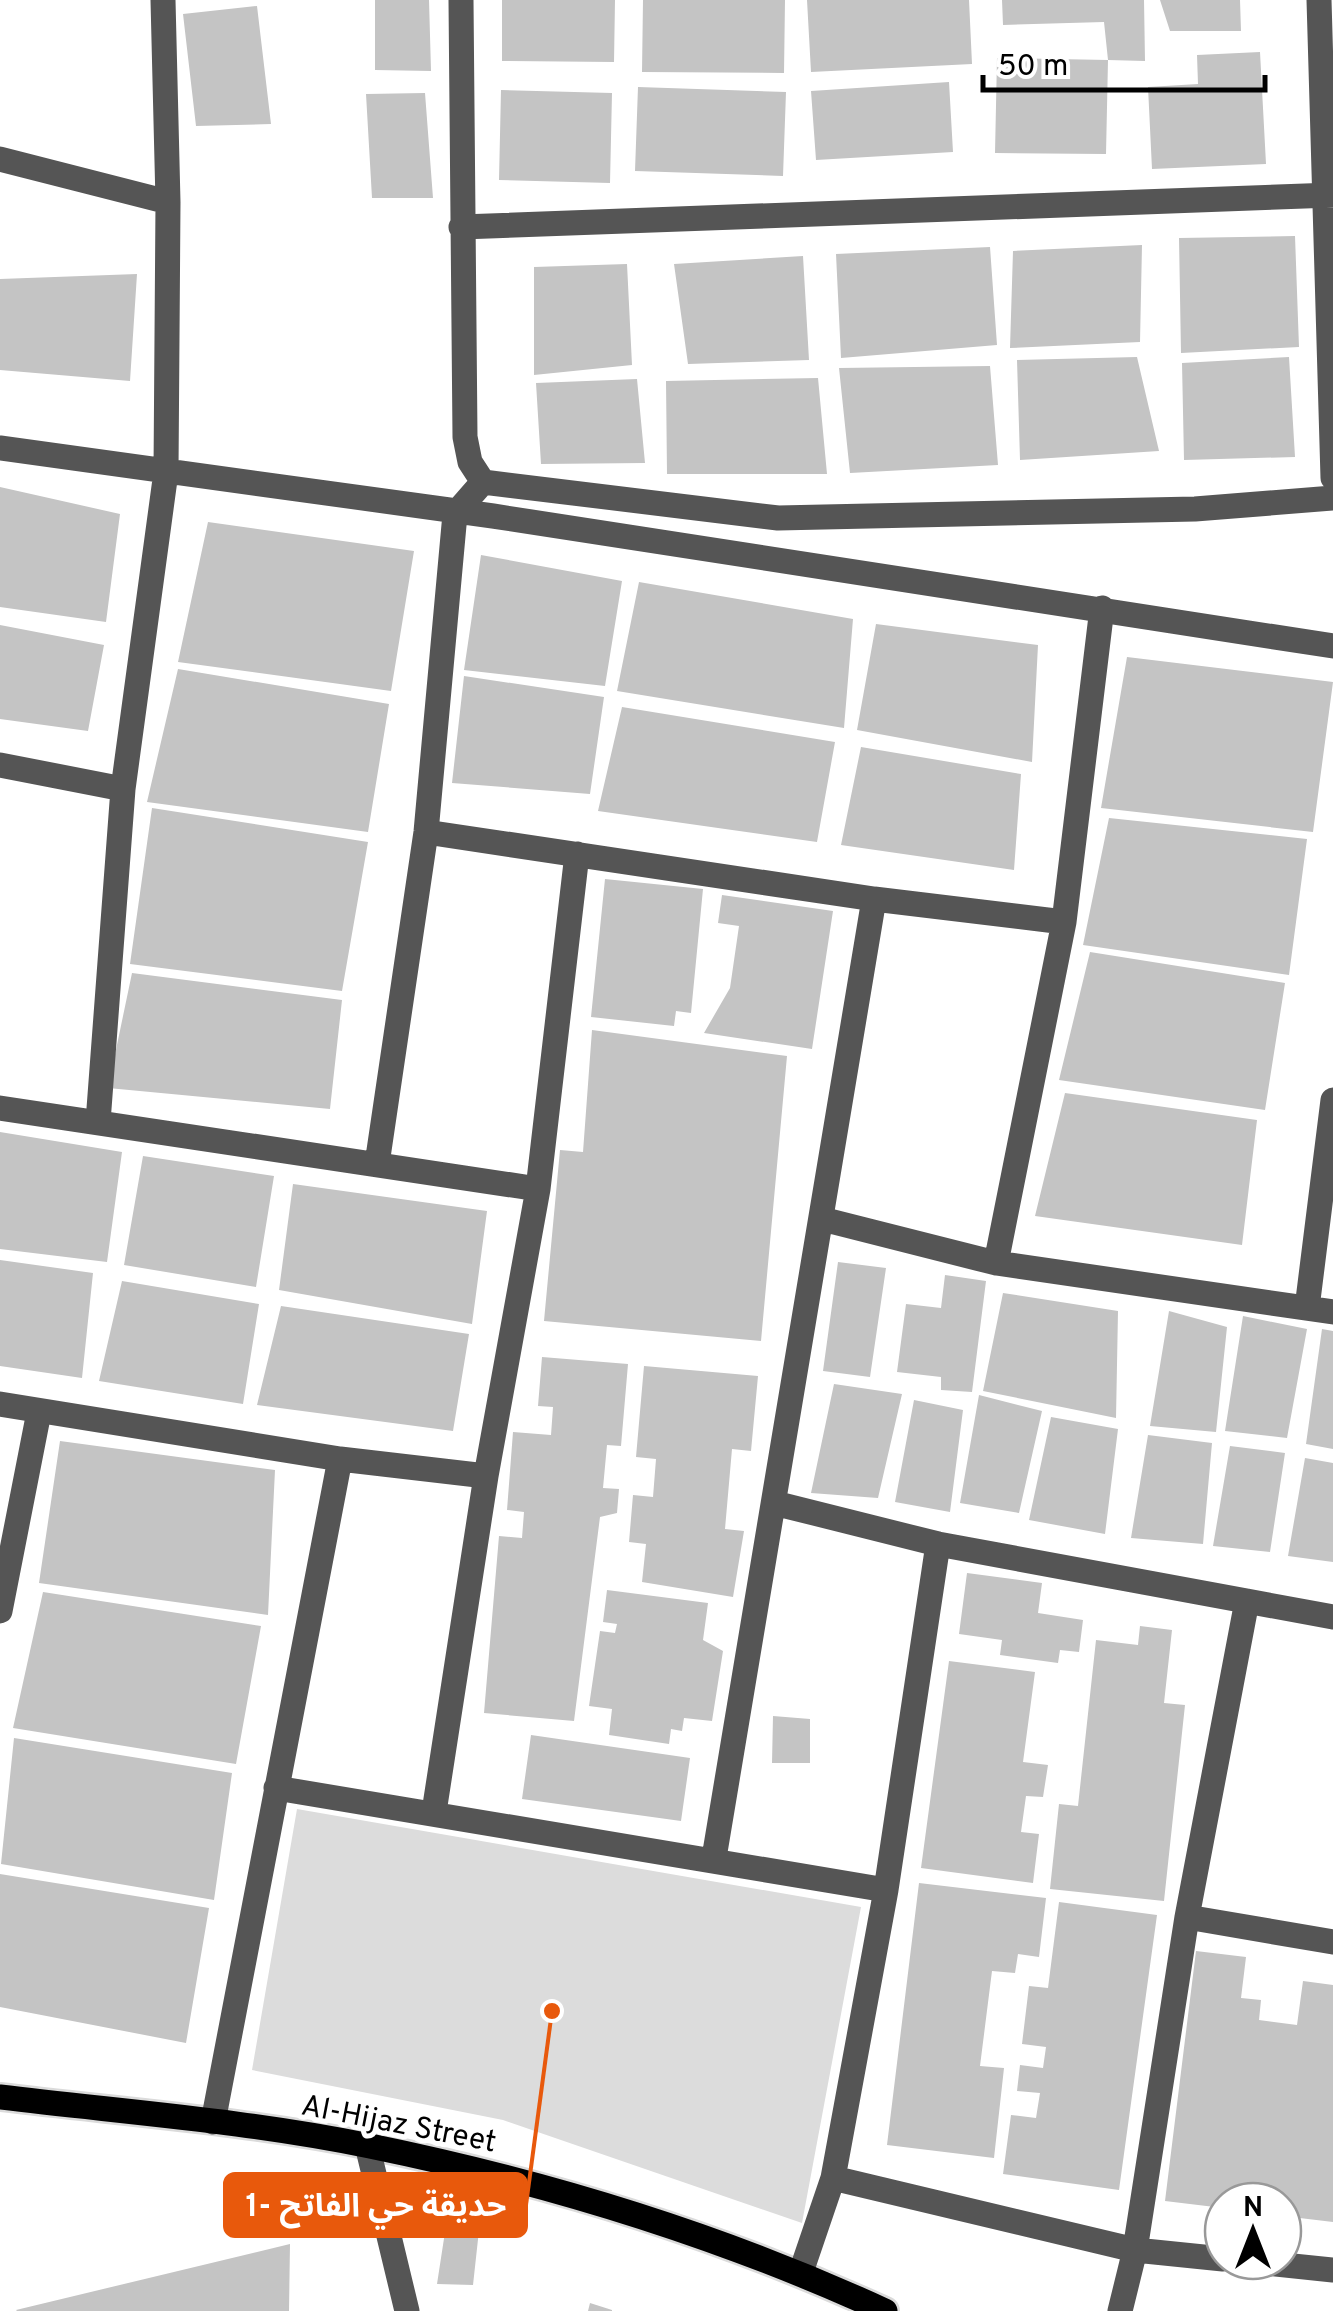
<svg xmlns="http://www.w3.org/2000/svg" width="1333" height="2311" font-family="Overpass,'Noto Sans Arabic',sans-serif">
	<rect width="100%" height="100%" fill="#fff"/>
	<path fill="#dcdcdc" d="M 297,1809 L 861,1907 L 802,2223 L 503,2120 L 252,2070 Z"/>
	<path fill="#c4c4c4" d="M 375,0 L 429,0 L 431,71 L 375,70 Z
		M 502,0 L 615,0 L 614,62 L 502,61 Z
		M 643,0 L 785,0 L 784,73 L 642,72 Z
		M 807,0 L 969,0 L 972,64 L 811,72 Z
		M 1002,0 L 1144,0 L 1145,61 L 1108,60 L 1104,22 L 1003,25 Z
		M 1160,0 L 1240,0 L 1241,31 L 1170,31 Z
		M 257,6 L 271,124 L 196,126 L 183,14 Z
		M 1260,52 L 1266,164 L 1152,169 L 1148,87 L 1198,84 L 1197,55 Z
		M 997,58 L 1108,60 L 1106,154 L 995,153 Z
		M 949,82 L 953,152 L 816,160 L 811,91 Z
		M 638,87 L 786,92 L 783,176 L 635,171 Z
		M 501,90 L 612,93 L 610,183 L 499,180 Z
		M 425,93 L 433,198 L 372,198 L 366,94 Z
		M 1295,236 L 1299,347 L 1181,353 L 1179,238 Z
		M 1142,245 L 1140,342 L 1010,348 L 1013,251 Z
		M 990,247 L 997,345 L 841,358 L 836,254 Z
		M 803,256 L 809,360 L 688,364 L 674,264 Z
		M 627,264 L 632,365 L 534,375 L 534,267 Z
		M 137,274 L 130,381 L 0,370 L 0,279 Z
		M 1137,357 L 1159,451 L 1020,460 L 1017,360 Z
		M 1289,357 L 1295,457 L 1184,460 L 1182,363 Z
		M 990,366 L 998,465 L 850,473 L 839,368 Z
		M 818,378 L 827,474 L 667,474 L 666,381 Z
		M 637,379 L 645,463 L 541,464 L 536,383 Z
		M 0,487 L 120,514 L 106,622 L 0,607 Z
		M 208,522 L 414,551 L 391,691 L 178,662 Z
		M 481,555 L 622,581 L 605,686 L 464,670 Z
		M 639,582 L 853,619 L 844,728 L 617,691 Z
		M 876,624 L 1038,645 L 1032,762 L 857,730 Z
		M 0,625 L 104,645 L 88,731 L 0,719 Z
		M 1127,657 L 1333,682 L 1313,832 L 1101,808 Z
		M 178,669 L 389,704 L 368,832 L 147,802 Z
		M 464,676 L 604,697 L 590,794 L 452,783 Z
		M 622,707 L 835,742 L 817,842 L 598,811 Z
		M 861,747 L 1021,774 L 1014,870 L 841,845 Z
		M 152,808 L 368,842 L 342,991 L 130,964 Z
		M 1109,818 L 1307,839 L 1289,975 L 1083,945 Z
		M 605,879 L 703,889 L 691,1013 L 676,1011 L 674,1026 L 591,1017 Z
		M 722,895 L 833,911 L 812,1049 L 704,1033 L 730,988 L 739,926 L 718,923 Z
		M 1090,952 L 1285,983 L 1265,1110 L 1059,1080 Z
		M 132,973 L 342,1000 L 330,1109 L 108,1088 Z
		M 592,1030 L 787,1056 L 761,1341 L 544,1321 L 560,1150 L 583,1152 Z
		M 1065,1093 L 1257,1120 L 1242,1245 L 1035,1216 Z
		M 0,1132 L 122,1152 L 107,1262 L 0,1249 Z
		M 143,1156 L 274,1176 L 256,1287 L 124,1265 Z
		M 293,1184 L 487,1211 L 472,1324 L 279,1290 Z
		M 0,1260 L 93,1273 L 82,1378 L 0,1366 Z
		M 838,1262 L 886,1268 L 870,1377 L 823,1371 Z
		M 945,1275 L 986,1281 L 972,1392 L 941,1390 L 941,1377 L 897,1372 L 906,1304 L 941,1308 Z
		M 122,1281 L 259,1304 L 243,1404 L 99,1381 Z
		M 1003,1293 L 1118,1311 L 1116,1418 L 983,1391 Z
		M 281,1306 L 469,1334 L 453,1431 L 257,1405 Z
		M 1169,1311 L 1227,1327 L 1216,1432 L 1150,1426 Z
		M 1243,1316 L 1307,1329 L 1287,1438 L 1225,1431 Z
		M 1322,1329 L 1333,1331 L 1333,1449 L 1306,1444 Z
		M 542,1357 L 628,1364 L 621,1446 L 607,1445 L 603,1488 L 619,1489 L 617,1513 L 600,1517 L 574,1721 L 484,1713 L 499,1536 L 522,1538 L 524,1512 L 507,1510 L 513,1432 L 551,1435 L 553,1407 L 538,1406 Z
		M 644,1366 L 758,1376 L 751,1451 L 732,1449 L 725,1529 L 744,1531 L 733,1597 L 642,1582 L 646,1544 L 629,1542 L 633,1495 L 653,1497 L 656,1459 L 636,1457 Z
		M 834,1384 L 902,1394 L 878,1498 L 811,1493 Z
		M 979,1395 L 1042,1411 L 1019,1513 L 960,1503 Z
		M 914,1400 L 963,1410 L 950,1512 L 895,1502 Z
		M 1051,1417 L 1118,1429 L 1105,1534 L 1029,1520 Z
		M 1148,1435 L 1212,1443 L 1203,1544 L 1131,1538 Z
		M 60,1441 L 275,1470 L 268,1615 L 39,1583 Z
		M 1230,1446 L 1285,1453 L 1270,1552 L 1213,1546 Z
		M 1305,1458 L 1333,1463 L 1333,1562 L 1288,1556 Z
		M 967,1573 L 1042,1583 L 1038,1613 L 1083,1620 L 1079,1652 L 1060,1650 L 1058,1663 L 1000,1655 L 1002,1640 L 959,1634 Z
		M 607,1590 L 708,1603 L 703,1640 L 723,1651 L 712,1721 L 684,1718 L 682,1731 L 671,1729 L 669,1744 L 609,1735 L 612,1709 L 589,1706 L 600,1631 L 615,1633 L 617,1624 L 603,1622 Z
		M 43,1592 L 261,1626 L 236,1764 L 13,1728 Z
		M 1140,1626 L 1172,1630 L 1164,1703 L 1185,1705 L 1164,1901 L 1050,1889 L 1059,1804 L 1078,1806 L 1096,1640 L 1138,1645 Z
		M 949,1661 L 1035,1672 L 1023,1762 L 1048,1765 L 1043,1797 L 1026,1796 L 1021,1832 L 1039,1834 L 1033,1883 L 921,1868 Z
		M 773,1716 L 810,1719 L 810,1763 L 772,1763 Z
		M 531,1735 L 690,1758 L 681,1821 L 522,1799 Z
		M 14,1738 L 232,1773 L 214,1900 L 1,1864 Z
		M 0,1874 L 209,1908 L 186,2043 L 0,2007 Z
		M 919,1883 L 1046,1898 L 1039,1957 L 1018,1954 L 1015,1973 L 992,1971 L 980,2066 L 1004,2068 L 994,2158 L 887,2145 Z
		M 1059,1902 L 1157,1915 L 1119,2190 L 1003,2174 L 1011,2115 L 1036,2118 L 1040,2093 L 1017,2091 L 1020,2065 L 1043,2068 L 1046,2047 L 1022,2044 L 1029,1986 L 1048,1988 Z
		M 1196,1951 L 1246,1957 L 1241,1998 L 1261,2000 L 1259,2020 L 1297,2025 L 1303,1981 L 1333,1985 L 1333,2222 L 1283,2216 L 1283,2201 L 1223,2201 L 1223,2208 L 1165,2201 Z
		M 447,2219 L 480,2221 L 473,2285 L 437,2284 Z
		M 290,2244 L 289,2311 L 17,2311 L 16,2310 Z
		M 590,2303 L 612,2310 L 612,2311 L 588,2311 Z"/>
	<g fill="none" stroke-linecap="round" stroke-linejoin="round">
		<g stroke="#dbdbdb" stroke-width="30">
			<path id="major" d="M 0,2097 C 123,2112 249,2121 370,2146 C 546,2182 722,2236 885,2311"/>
		</g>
		<path stroke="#555" stroke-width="25" d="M 461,0 L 465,437 L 470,462 L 483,482 L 778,518 L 1195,509 L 1333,498
			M 1319,0 L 1333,478
			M 0,159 L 168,202
			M 461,227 L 1333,195
			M 0,448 L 493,516 L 1333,646
			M 0,765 L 123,789
			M 426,832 L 874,899 L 1064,922
			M 0,1108 L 538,1189
			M 98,1122 L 123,789 L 166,472 L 168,202 L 163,0
			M 377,1164 L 426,832 L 455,514 L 483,482
			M 822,1219 L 996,1263 L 1333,1312
			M 996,1263 L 1064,922 L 1102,608
			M 1307,1308 L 1333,1100
			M 0,1404 L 340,1459 L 486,1476
			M 774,1503 L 938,1544 L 1333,1617
			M 0,1611 L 39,1412
			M 276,1788 L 886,1890
			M 434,1812 L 486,1476 L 538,1189 L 577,854
			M 714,1858 L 874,899
			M 1187,1917 L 1333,1942
			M 213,2122 L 340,1459
			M 367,2145 L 407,2311
			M 833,2178 L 1135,2250 L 1223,2259
			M 1246,2261 L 1333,2270
			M 801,2272 L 833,2178 L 886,1890 L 938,1544
			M 1120,2311 L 1135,2250 L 1187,1917 L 1247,1601"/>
		<use href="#major" stroke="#000" stroke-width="25"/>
	</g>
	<g text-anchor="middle" stroke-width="10" stroke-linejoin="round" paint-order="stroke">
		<g font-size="30" fill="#000" stroke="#fff">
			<text transform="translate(399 2123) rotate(11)" y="10">Al-Hijaz Street</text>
		</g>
	</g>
	<path fill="none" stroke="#e8590c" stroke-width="4" d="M552 2011L526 2205"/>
	<circle fill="#e8590c" stroke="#fff" stroke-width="4" cx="552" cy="2011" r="10"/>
	<rect fill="#e8590c" stroke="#e8590c" stroke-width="4" x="225" y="2174" width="301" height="62" rx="10"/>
	<g font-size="32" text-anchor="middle" font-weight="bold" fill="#fff">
		<text x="376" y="2216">حديقة حي الفاتح -1</text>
	</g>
	<g transform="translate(1253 2231)"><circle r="48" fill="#ffffff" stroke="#999999" stroke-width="2.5"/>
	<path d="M0-8L18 38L0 25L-18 38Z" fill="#000000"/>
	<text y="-15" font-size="28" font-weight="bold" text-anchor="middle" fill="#000000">N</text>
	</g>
	<path d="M983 75v15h282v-15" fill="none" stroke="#000000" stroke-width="5"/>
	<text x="998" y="75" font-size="30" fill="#000000" stroke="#ffffff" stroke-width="8" paint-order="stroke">50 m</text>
</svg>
